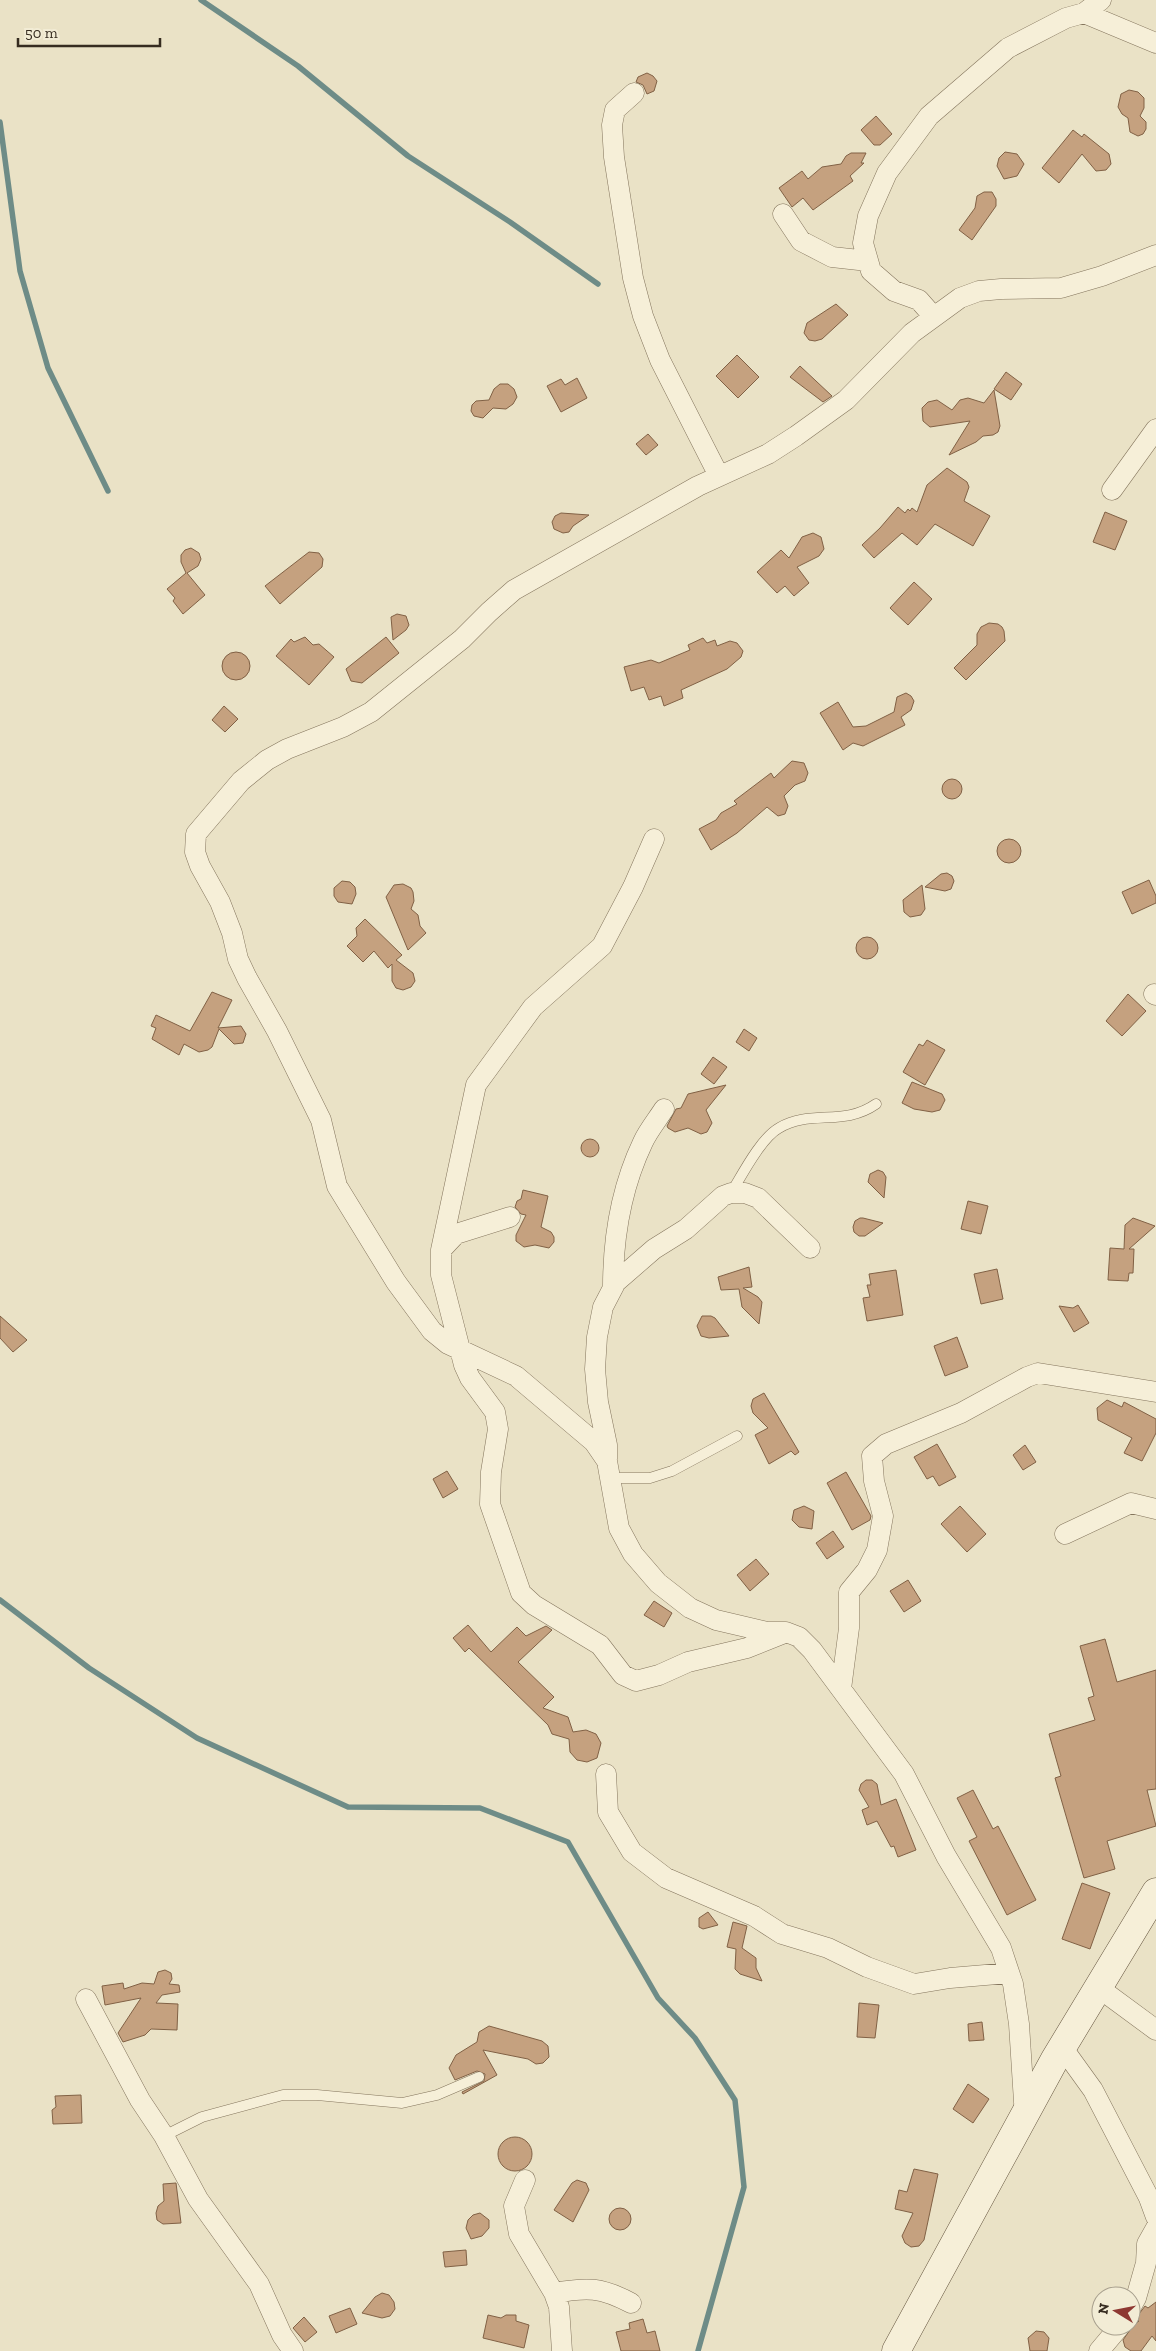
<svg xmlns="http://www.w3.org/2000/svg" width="1156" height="2351" font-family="'Zilla Slab',serif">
	<rect width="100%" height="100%" fill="#eae2c6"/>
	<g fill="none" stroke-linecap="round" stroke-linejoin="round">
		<path stroke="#6e8c87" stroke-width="5.5" d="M 201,0 L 298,66 L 408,156 L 510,222 L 598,284
			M 0,122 L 20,271 L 48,368 L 108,491
			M 0,1600 L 89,1668 L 197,1738 L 348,1807 L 480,1808 L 568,1842 L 658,1998 L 695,2038 L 735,2100 L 744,2187 L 698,2351"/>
	</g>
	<path fill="#c5a17f" stroke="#816145" d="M 647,73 L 653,76 L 657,81 L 654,91 L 647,94 L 643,85 L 636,82 L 638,77 Z
		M 1129,90 L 1138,92 L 1144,98 L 1144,108 L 1140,116 L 1146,122 L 1146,129 L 1143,134 L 1138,136 L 1130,132 L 1128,118 L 1122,114 L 1118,107 L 1121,94 Z
		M 876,116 L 892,134 L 880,145 L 874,145 L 861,130 Z
		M 1073,130 L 1082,137 L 1084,134 L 1109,154 L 1111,164 L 1106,170 L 1096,171 L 1082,154 L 1059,183 L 1042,168 Z
		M 1005,152 L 1017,154 L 1024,164 L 1017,176 L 1004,179 L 997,166 L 999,158 Z
		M 851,153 L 866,153 L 861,163 L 864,163 L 850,176 L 853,181 L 813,210 L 803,198 L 792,207 L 779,188 L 802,171 L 808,179 L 822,167 L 841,164 L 846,156 Z
		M 984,192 L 992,192 L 996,199 L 996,206 L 972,240 L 959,230 L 975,208 L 977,196 Z
		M 836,304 L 848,315 L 822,339 L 815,341 L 809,340 L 804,333 L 807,323 Z
		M 737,355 L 759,377 L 738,398 L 716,376 Z
		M 800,366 L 832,396 L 823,402 L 790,377 Z
		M 1006,372 L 1022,384 L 1011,400 L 994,389 Z
		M 577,378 L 587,398 L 561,412 L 547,386 L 561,379 L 565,385 Z
		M 500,384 L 508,384 L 514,389 L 517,397 L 513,404 L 506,409 L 493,408 L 483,418 L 474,416 L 471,411 L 472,405 L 476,401 L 489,400 L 494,389 Z
		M 994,390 L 1000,426 L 998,432 L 993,435 L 983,436 L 976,442 L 949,455 L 970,421 L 930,427 L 923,421 L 922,408 L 928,402 L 937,400 L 952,410 L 960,400 L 968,398 L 984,403 Z
		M 648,434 L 658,445 L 646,455 L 636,444 Z
		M 947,468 L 967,482 L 969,487 L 964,501 L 990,516 L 973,546 L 935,524 L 917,545 L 902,533 L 874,558 L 862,545 L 880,528 L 898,507 L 905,513 L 908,509 L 910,511 L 912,508 L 917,512 L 927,485 Z
		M 1105,512 L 1127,521 L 1115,550 L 1093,542 Z
		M 561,513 L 589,515 L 573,526 L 569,532 L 563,533 L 554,529 L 552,522 L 555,516 Z
		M 813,533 L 821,537 L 824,549 L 819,556 L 797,567 L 809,583 L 794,596 L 785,586 L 777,593 L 757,572 L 781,550 L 789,558 L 802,537 Z
		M 191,548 L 199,553 L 201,559 L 198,566 L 187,573 L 205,595 L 183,614 L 173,601 L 175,598 L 167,589 L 186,573 L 181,562 L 181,555 L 185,550 Z
		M 309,552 L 319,553 L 323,559 L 322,567 L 280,604 L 265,586 Z
		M 914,582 L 932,599 L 908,625 L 890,608 Z
		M 397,614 L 406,616 L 409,625 L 406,630 L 393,640 L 391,617 Z
		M 989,623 L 998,624 L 1002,627 L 1004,631 L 1005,641 L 966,680 L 954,668 L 977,645 L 977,634 L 981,627 Z
		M 305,637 L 313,645 L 319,644 L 334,657 L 309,685 L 276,656 L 291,639 L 294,642 Z
		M 386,637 L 399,653 L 362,683 L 351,681 L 346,669 Z
		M 703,638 L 707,643 L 715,640 L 717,646 L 730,641 L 737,643 L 743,651 L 741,657 L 727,669 L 681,690 L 683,698 L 664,706 L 661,696 L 649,700 L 644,687 L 631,691 L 624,667 L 651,660 L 659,663 L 690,650 L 688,645 Z
		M222 666a14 14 0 1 1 28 0a14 14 0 1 1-28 0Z
		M 906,693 L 911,696 L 914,701 L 911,710 L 901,717 L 905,725 L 863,746 L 853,743 L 843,750 L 820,713 L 838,702 L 853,727 L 866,726 L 894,712 L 897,697 Z
		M 224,706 L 238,719 L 225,732 L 212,720 Z
		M 792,761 L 804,763 L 808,773 L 805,781 L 795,785 L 784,796 L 788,806 L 785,814 L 778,816 L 767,807 L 737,833 L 711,850 L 699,829 L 716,820 L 721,813 L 737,804 L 734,801 L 771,773 L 774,778 Z
		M942 789a10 10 0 1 1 20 0a10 10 0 1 1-20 0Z
		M997 851a12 12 0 1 1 24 0a12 12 0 1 1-24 0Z
		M 947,873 L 952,876 L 954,881 L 951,889 L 945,891 L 925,887 L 941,874 Z
		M 1149,880 L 1156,896 L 1156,903 L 1132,914 L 1122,892 Z
		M 342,881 L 350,882 L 355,887 L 356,894 L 352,904 L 338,902 L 334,896 L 334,888 Z
		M 403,884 L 411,888 L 413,892 L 414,901 L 411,909 L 418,915 L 420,926 L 426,933 L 408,950 L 386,897 L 394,885 Z
		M 922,885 L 925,909 L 921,915 L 910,917 L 904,912 L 903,900 Z
		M 365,919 L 402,955 L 396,960 L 413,973 L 415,981 L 411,987 L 403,990 L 396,988 L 392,981 L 392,964 L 388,968 L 374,951 L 363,962 L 347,946 L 357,936 L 356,928 Z
		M856 948a11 11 0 1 1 22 0a11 11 0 1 1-22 0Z
		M 212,992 L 232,1000 L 218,1028 L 241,1026 L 246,1034 L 243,1043 L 234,1044 L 219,1029 L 212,1047 L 208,1050 L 199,1052 L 184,1044 L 179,1055 L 152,1039 L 156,1028 L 151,1026 L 156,1015 L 190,1031 Z
		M 1128,994 L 1146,1011 L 1122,1036 L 1106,1021 Z
		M 744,1029 L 757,1038 L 749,1051 L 736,1042 Z
		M 927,1040 L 945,1050 L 925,1085 L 903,1072 L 919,1044 L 923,1046 Z
		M 713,1057 L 727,1067 L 714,1084 L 701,1074 Z
		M 912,1082 L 942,1094 L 945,1100 L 940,1110 L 932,1112 L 914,1109 L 902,1103 Z
		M 726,1085 L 706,1110 L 712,1123 L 707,1132 L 701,1134 L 688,1128 L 675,1132 L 668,1128 L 667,1126 L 676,1109 L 681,1108 L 688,1094 Z
		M581 1148a9 9 0 1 1 18 0a9 9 0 1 1-18 0Z
		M 878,1170 L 883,1172 L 886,1177 L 884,1198 L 868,1182 L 870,1174 Z
		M 523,1190 L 548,1196 L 541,1227 L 551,1232 L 554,1237 L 554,1242 L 549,1248 L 535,1245 L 524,1247 L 516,1241 L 516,1235 L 526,1215 L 521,1214 L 515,1207 L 517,1201 L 521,1199 Z
		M 968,1201 L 988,1206 L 981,1234 L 961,1229 Z
		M 860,1218 L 863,1218 L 883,1223 L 865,1236 L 859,1236 L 854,1232 L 853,1227 L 855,1221 Z
		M 1133,1218 L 1155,1226 L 1129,1249 L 1134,1249 L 1133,1273 L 1129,1273 L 1128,1281 L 1108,1280 L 1110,1248 L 1124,1249 L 1125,1225 Z
		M 749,1267 L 752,1287 L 743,1288 L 758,1297 L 762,1302 L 759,1324 L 742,1307 L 739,1289 L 721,1290 L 718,1277 Z
		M 997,1269 L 1003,1299 L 981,1304 L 974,1274 Z
		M 896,1270 L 903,1315 L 867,1321 L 863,1298 L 870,1297 L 867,1285 L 871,1285 L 869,1274 Z
		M 1078,1305 L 1089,1323 L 1074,1332 L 1059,1306 L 1073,1308 Z
		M 0,1316 L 27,1340 L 13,1352 L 0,1338 Z
		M 702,1316 L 711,1316 L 715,1318 L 729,1336 L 709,1338 L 701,1336 L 697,1326 Z
		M 957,1337 L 968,1367 L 945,1376 L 934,1346 Z
		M 764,1393 L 799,1452 L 795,1455 L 791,1451 L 769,1464 L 755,1435 L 768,1428 L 753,1413 L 751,1406 L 753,1399 Z
		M 1107,1400 L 1122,1407 L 1124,1402 L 1156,1419 L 1156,1433 L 1142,1461 L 1124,1453 L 1132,1438 L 1098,1420 L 1097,1408 Z
		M 937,1444 L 956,1477 L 939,1486 L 933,1476 L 927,1479 L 914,1457 Z
		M 1025,1445 L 1036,1462 L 1023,1470 L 1013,1455 Z
		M 447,1471 L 458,1489 L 443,1498 L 433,1479 Z
		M 846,1472 L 871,1516 L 870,1520 L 852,1530 L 827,1483 Z
		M 804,1506 L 814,1511 L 812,1529 L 799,1527 L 792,1520 L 794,1510 Z
		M 960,1506 L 986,1534 L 967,1552 L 941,1524 Z
		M 833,1531 L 844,1547 L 827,1559 L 816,1543 Z
		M 756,1559 L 769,1574 L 750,1591 L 737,1575 Z
		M 908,1580 L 921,1601 L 904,1612 L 890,1591 Z
		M 654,1601 L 672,1613 L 664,1627 L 644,1615 Z
		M 468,1625 L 491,1652 L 517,1627 L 526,1636 L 546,1626 L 552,1630 L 518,1662 L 554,1697 L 543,1708 L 568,1717 L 573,1732 L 586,1730 L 596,1734 L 601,1743 L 597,1758 L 587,1762 L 577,1760 L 570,1752 L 569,1739 L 552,1734 L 548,1725 L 469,1648 L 465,1652 L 453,1638 Z
		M 1105,1639 L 1117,1682 L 1156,1670 L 1156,1789 L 1147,1790 L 1156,1826 L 1107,1841 L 1115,1869 L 1084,1878 L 1055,1778 L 1061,1776 L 1049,1734 L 1095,1720 L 1088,1698 L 1094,1696 L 1080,1646 Z
		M 866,1780 L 872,1780 L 877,1784 L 881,1805 L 896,1799 L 916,1850 L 898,1857 L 894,1846 L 891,1847 L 877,1821 L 867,1825 L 862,1810 L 869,1807 L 859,1790 L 861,1784 Z
		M 973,1790 L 993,1829 L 998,1826 L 1036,1900 L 1007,1915 L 969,1841 L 977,1837 L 957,1798 Z
		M 1082,1883 L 1110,1893 L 1090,1949 L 1062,1939 Z
		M 708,1912 L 718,1925 L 703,1929 L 699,1927 L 699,1918 Z
		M 733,1922 L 747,1926 L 742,1948 L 756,1958 L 756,1968 L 762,1981 L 740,1974 L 735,1969 L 736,1949 L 727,1947 Z
		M 165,1970 L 171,1973 L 172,1979 L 169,1984 L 179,1985 L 180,1992 L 162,1995 L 156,2003 L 178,2004 L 177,2030 L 151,2029 L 145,2035 L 123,2042 L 118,2033 L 141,1998 L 105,2005 L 102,1986 L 123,1983 L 124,1989 L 142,1983 L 154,1984 L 158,1972 Z
		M 859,2003 L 879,2005 L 875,2038 L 857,2037 Z
		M 982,2022 L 984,2040 L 969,2041 L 968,2024 Z
		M 489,2026 L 542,2041 L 548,2046 L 549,2057 L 543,2063 L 536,2064 L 528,2059 L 483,2050 L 497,2075 L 463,2094 L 462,2092 L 484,2081 L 485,2074 L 477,2071 L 455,2080 L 449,2068 L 456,2055 L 477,2042 L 479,2032 Z
		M 968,2084 L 989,2099 L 973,2123 L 953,2109 Z
		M 81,2095 L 82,2123 L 53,2124 L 52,2110 L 56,2107 L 55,2096 Z
		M498 2154a17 17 0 1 1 34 0a17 17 0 1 1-34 0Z
		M 914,2169 L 938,2174 L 924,2240 L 919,2246 L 911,2247 L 905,2243 L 902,2236 L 913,2213 L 895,2209 L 899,2190 L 907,2192 Z
		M 577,2180 L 586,2183 L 589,2190 L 573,2222 L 554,2210 L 572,2183 Z
		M 176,2183 L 181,2223 L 163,2224 L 157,2220 L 156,2213 L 158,2206 L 164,2201 L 163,2184 Z
		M609 2219a11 11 0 1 1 22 0a11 11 0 1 1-22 0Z
		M 480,2213 L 489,2220 L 489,2228 L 482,2236 L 471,2239 L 466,2228 L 468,2220 L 473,2215 Z
		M 466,2250 L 467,2265 L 445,2267 L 443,2252 Z
		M 382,2293 L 389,2295 L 394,2302 L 395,2309 L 390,2316 L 382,2318 L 362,2313 L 375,2297 Z
		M 1156,2302 L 1156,2341 L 1152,2336 L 1141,2351 L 1131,2351 L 1125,2347 L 1123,2340 L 1132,2327 L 1139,2321 L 1136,2318 L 1145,2306 L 1148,2308 Z
		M 350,2308 L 357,2324 L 336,2333 L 329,2316 Z
		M 488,2315 L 501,2318 L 506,2315 L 516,2315 L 516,2321 L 529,2325 L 524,2348 L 483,2338 Z
		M 304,2317 L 317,2332 L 305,2342 L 293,2328 Z
		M 643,2319 L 647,2333 L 655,2331 L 660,2351 L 621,2351 L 616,2332 L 630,2329 L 629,2323 Z
		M 1036,2331 L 1044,2332 L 1049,2338 L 1047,2351 L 1030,2351 L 1028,2338 Z"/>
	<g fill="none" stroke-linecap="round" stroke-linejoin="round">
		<g stroke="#84755d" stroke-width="11">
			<path id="lane" d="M 731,1193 C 742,1175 761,1138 779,1128 C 811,1109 843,1127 876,1104
				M 611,1478 L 650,1478 L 672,1471 L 737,1436
				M 164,2136 L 202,2117 L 283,2095 L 317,2095 L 402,2103 L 437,2095 L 479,2077"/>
		</g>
		<g stroke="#84755d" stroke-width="21">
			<path id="street" d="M 1084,13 L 1101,0
				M 634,93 L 615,110 L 612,125 L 614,157 L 633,278 L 643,316 L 660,360 L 719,476
				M 783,214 L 801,241 L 832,257 L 868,261
				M 933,316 L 919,300 L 894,291 L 871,271 L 863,243 L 868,216 L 887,173 L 929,116 L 1008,48 L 1066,18 L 1084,13 L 1156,43
				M 1112,490 L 1156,429
				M 1154,994 L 1156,995
				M 510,1217 L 456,1234 L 441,1250 L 441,1275 L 464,1365 L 470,1378 L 495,1412 L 498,1429 L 491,1472 L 490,1504 L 521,1593 L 534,1605 L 600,1645 L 623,1675 L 636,1681 L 659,1675 L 688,1662 L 747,1648 L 782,1634
				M 441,1250 L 476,1085 L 533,1007 L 602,946 L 633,887 L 654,839
				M 613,1287 C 613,1236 621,1188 643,1142 C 648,1131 657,1120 664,1109
				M 607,1459 L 607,1445 L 598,1402 L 595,1369 L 597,1337 L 603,1307 L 616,1282 L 654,1249 L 686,1229 L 723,1196 L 731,1193 L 745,1193 L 758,1198 L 810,1248
				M 1065,1534 L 1131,1503 L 1156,1509
				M 841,1689 L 849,1628 L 849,1592 L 867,1570 L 877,1550 L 883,1516 L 874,1481 L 872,1456 L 886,1444 L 961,1413 L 1027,1377 L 1038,1373 L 1156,1392
				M 606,1774 L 608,1812 L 632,1852 L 666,1878 L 754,1916 L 782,1934 L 828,1948 L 867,1967 L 914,1984 L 950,1978 L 1009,1973
				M 1099,1988 L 1156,2030
				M 86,1999 L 140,2100 L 164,2136 L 198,2199 L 259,2284 L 282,2335 L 293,2351
				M 1062,2047 L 1093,2090 L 1149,2198 L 1156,2217
				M 1025,2117 L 1019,2024 L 1013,1984 L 1001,1948 L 946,1856 L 904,1774 L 812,1650 L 799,1637 L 786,1632 L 767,1632 L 716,1620 L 690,1608 L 658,1583 L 633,1554 L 619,1528 L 607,1461 L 594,1442 L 516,1376 L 448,1344 L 432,1331 L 396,1282 L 337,1186 L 321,1120 L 277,1031 L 247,978 L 238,959 L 232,933 L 220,902 L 200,866 L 195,852 L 196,834 L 241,781 L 267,760 L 287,749 L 343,727 L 371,712 L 462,639 L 489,612 L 514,590 L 698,486 L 768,454 L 796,436 L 846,400 L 912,333 L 960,298 L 979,291 L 1001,289 L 1061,288 L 1102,276 L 1156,255
				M 525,2180 L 514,2206 L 519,2234 L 554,2293
				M 1131,2307 L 1136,2298 L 1146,2263 L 1147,2244 L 1156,2228
				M 562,2351 L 559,2307 L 554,2293 C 587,2287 601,2287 631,2303
				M 1099,2351 L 1120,2326"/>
		</g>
		<g stroke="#665640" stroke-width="29">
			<path id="secondary" d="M 896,2351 L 1055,2059 L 1156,1892"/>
		</g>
		<use href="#lane" stroke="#f6efd8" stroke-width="10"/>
		<use href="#street" stroke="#f6efd8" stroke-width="20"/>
		<use href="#secondary" stroke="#f6efd8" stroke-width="28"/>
	</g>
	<g transform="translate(1116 2311) rotate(280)"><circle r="24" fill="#f2ecd5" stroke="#a79f8d"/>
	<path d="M0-4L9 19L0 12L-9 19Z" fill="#8e3832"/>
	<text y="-8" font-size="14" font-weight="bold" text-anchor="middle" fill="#362c20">N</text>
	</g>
	<path d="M18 38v8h142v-8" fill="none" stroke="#362c20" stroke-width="2.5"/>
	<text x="25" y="38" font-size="15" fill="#362c20" stroke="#f2ecd5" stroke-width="4" paint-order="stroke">50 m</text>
</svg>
